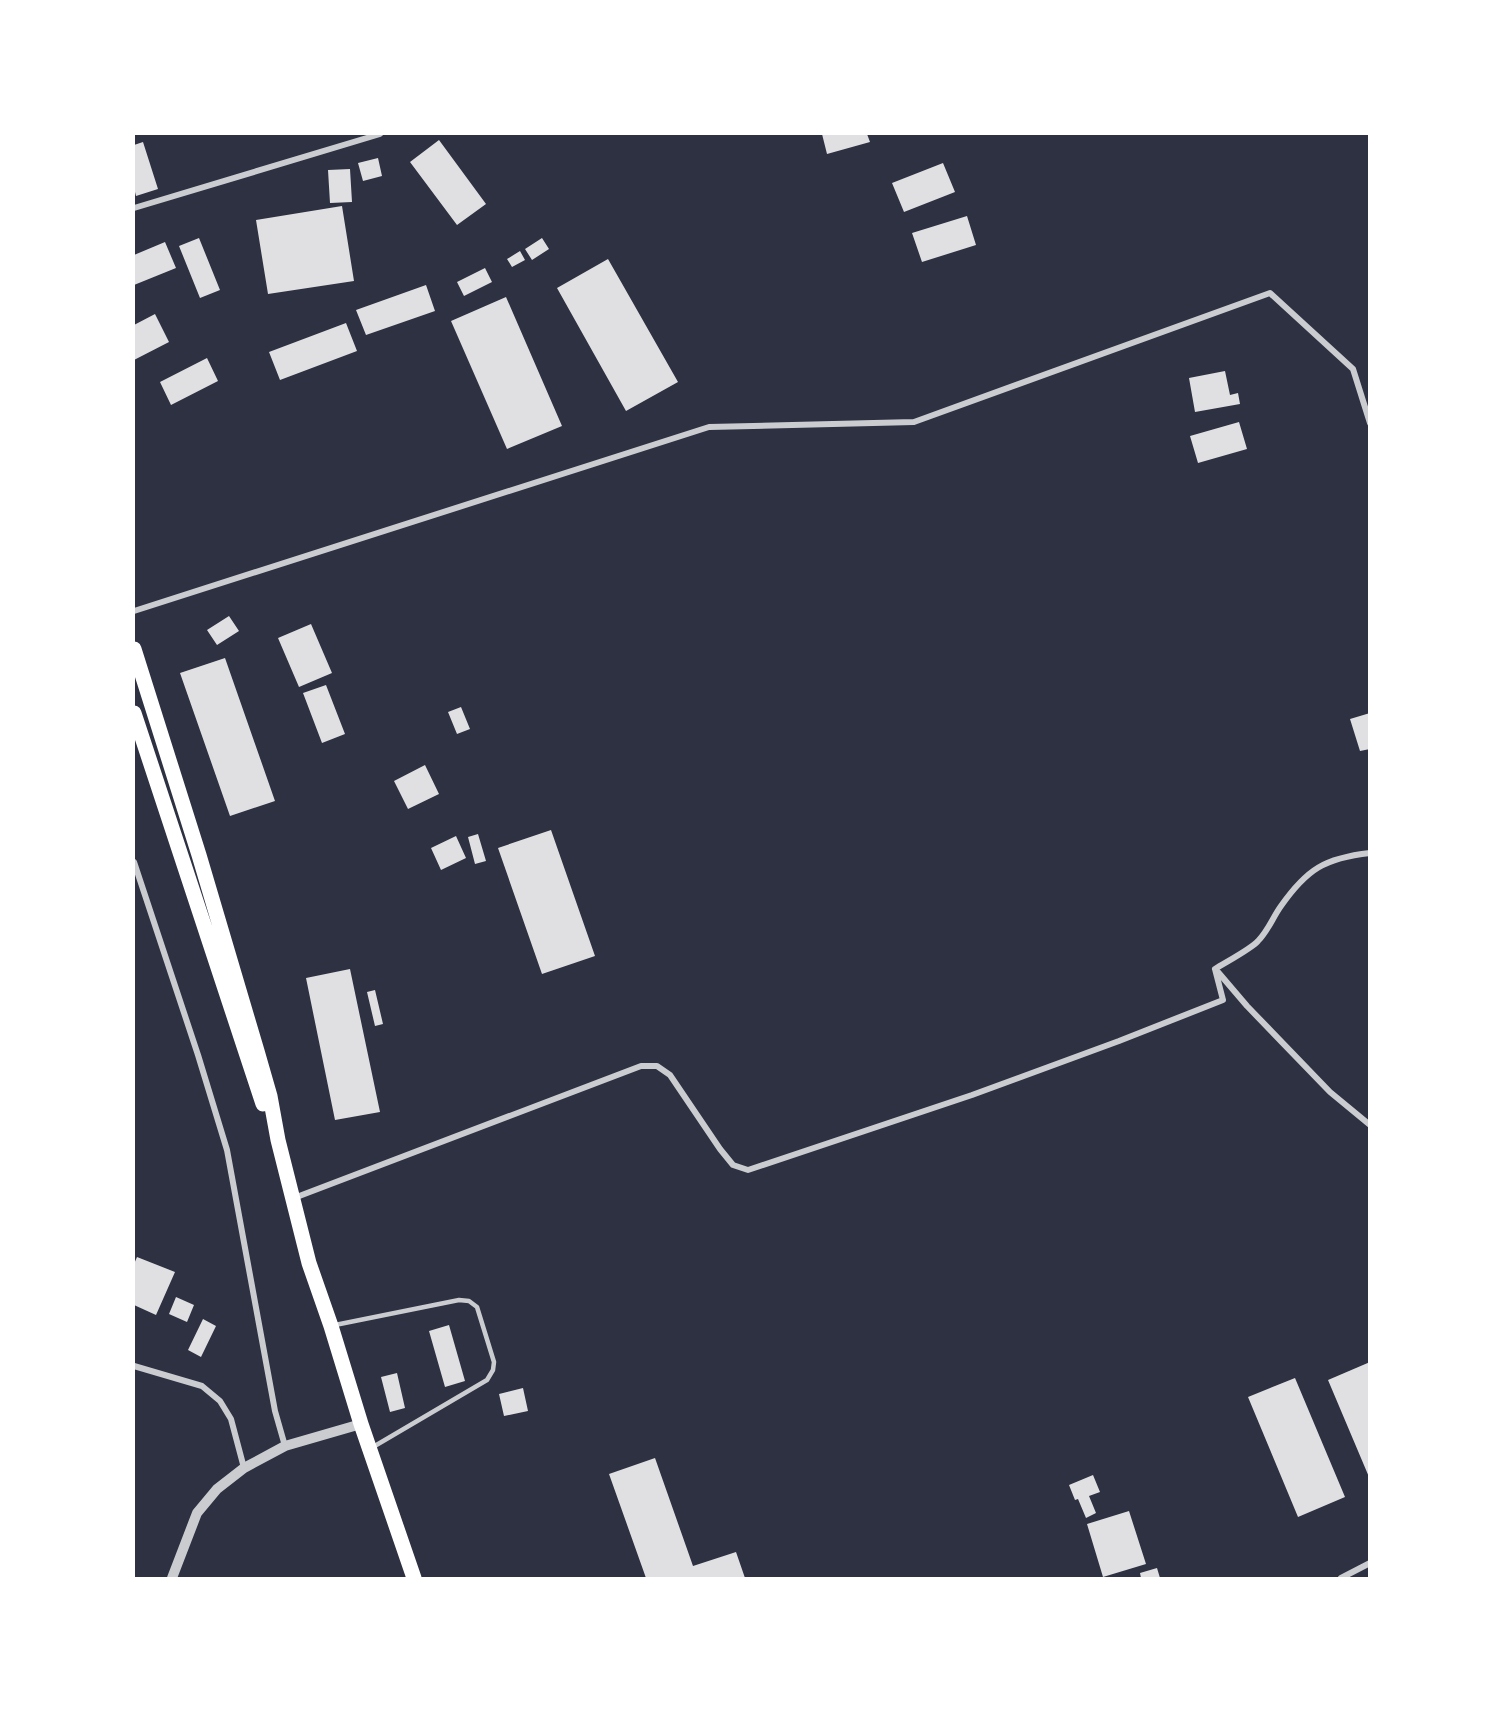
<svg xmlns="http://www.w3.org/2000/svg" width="1503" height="1712" font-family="'Open Sans',sans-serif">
	<rect width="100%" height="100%" fill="#2d3142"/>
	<path fill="#e0e0e3" d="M 822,134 L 867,134 L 870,142 L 827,154 Z
		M 439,140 L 486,204 L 457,225 L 410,162 Z
		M 143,142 L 158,189 L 136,196 L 134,188 L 134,145 Z
		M 378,158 L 382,176 L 363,181 L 358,163 Z
		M 943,163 L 955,192 L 904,212 L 892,183 Z
		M 350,169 L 352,202 L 330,203 L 328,170 Z
		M 342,206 L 354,281 L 268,294 L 256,220 Z
		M 967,216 L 976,245 L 922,262 L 912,233 Z
		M 199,238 L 220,290 L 200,298 L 179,246 Z
		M 542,238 L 549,249 L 532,260 L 525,249 Z
		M 165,242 L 176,268 L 134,285 L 134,255 Z
		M 520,251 L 525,260 L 512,267 L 507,259 Z
		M 608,259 L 678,382 L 626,411 L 557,288 Z
		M 485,268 L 492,282 L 464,296 L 457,282 Z
		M 426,285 L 435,311 L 366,335 L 356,310 Z
		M 506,297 L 562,426 L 507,449 L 451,321 Z
		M 155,314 L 169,342 L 134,360 L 134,325 Z
		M 346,323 L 357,351 L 280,380 L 269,352 Z
		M 207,358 L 218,381 L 171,405 L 160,382 Z
		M 1225,371 L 1230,395 L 1238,393 L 1240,404 L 1195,412 L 1189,378 Z
		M 1239,422 L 1247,449 L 1198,463 L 1190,436 Z
		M 229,616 L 239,631 L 217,645 L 207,630 Z
		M 311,624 L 332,673 L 299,687 L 278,638 Z
		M 225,658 L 275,801 L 230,816 L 180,673 Z
		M 326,685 L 345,734 L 322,743 L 303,693 Z
		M 461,707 L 470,729 L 457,734 L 448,712 Z
		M 1370,713 L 1370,749 L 1360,751 L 1350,719 Z
		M 425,765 L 439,794 L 408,809 L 394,781 Z
		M 551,830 L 595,956 L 542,974 L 498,848 Z
		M 478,834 L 486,861 L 475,864 L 468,837 Z
		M 456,836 L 466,858 L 441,870 L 431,848 Z
		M 350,969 L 380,1112 L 335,1120 L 306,978 Z
		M 375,990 L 383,1024 L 375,1026 L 367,992 Z
		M 137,1257 L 175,1272 L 156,1315 L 134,1305 L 134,1264 Z
		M 176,1297 L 194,1305 L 187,1322 L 169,1314 Z
		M 203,1319 L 216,1326 L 201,1357 L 188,1350 Z
		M 449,1325 L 465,1381 L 445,1387 L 429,1331 Z
		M 1370,1362 L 1370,1477 L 1369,1477 L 1328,1380 Z
		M 397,1373 L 405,1408 L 390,1412 L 381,1377 Z
		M 1295,1378 L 1345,1497 L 1298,1517 L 1248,1397 Z
		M 523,1388 L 528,1411 L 504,1416 L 499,1394 Z
		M 655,1458 L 693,1566 L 736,1552 L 745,1578 L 646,1578 L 609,1474 Z
		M 1093,1475 L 1100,1492 L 1089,1496 L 1096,1513 L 1086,1518 L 1078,1499 L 1075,1500 L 1069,1485 Z
		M 1129,1511 L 1146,1564 L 1103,1577 L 1087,1524 Z
		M 1157,1568 L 1160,1578 L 1141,1578 L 1140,1573 Z"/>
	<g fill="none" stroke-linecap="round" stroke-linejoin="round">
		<path stroke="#caccd0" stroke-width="4.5" d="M 335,1325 L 459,1300 L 469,1301 L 477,1307 L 494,1362 L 493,1370 L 487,1380 L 373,1447"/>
		<path stroke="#caccd0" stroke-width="6" d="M 134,208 L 380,134
			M 134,611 L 709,427 L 914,422 L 1270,293 L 1353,369 L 1370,423
			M 134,862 L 198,1055 L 227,1150 L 275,1411 L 285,1446
			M 1215,969 C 1226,962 1251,949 1258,941 C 1268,931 1273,917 1281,906 C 1307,869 1325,858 1370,853
			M 1218,972 L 1247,1006 L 1330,1092 L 1370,1125
			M 294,1198 L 641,1066 L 657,1066 L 670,1075 L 720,1149 L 733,1165 L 748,1170 L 972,1095 L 1119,1041 L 1223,1000 L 1215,969
			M 134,1366 L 202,1386 L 220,1401 L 231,1419 L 244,1468
			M 1341,1578 L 1370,1563"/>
		<path stroke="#caccd0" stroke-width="10" d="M 172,1578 L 197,1513 L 217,1489 L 244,1468 L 285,1446 L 361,1424"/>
		<path stroke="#fff" stroke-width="15" d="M 134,649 L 199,855 L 257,1051 L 270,1096 L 278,1140 L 309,1263 L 331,1326 L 361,1424 L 414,1578
			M 134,713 L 263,1104"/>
	</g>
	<rect width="1503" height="1712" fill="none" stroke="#ffffff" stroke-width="270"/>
</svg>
